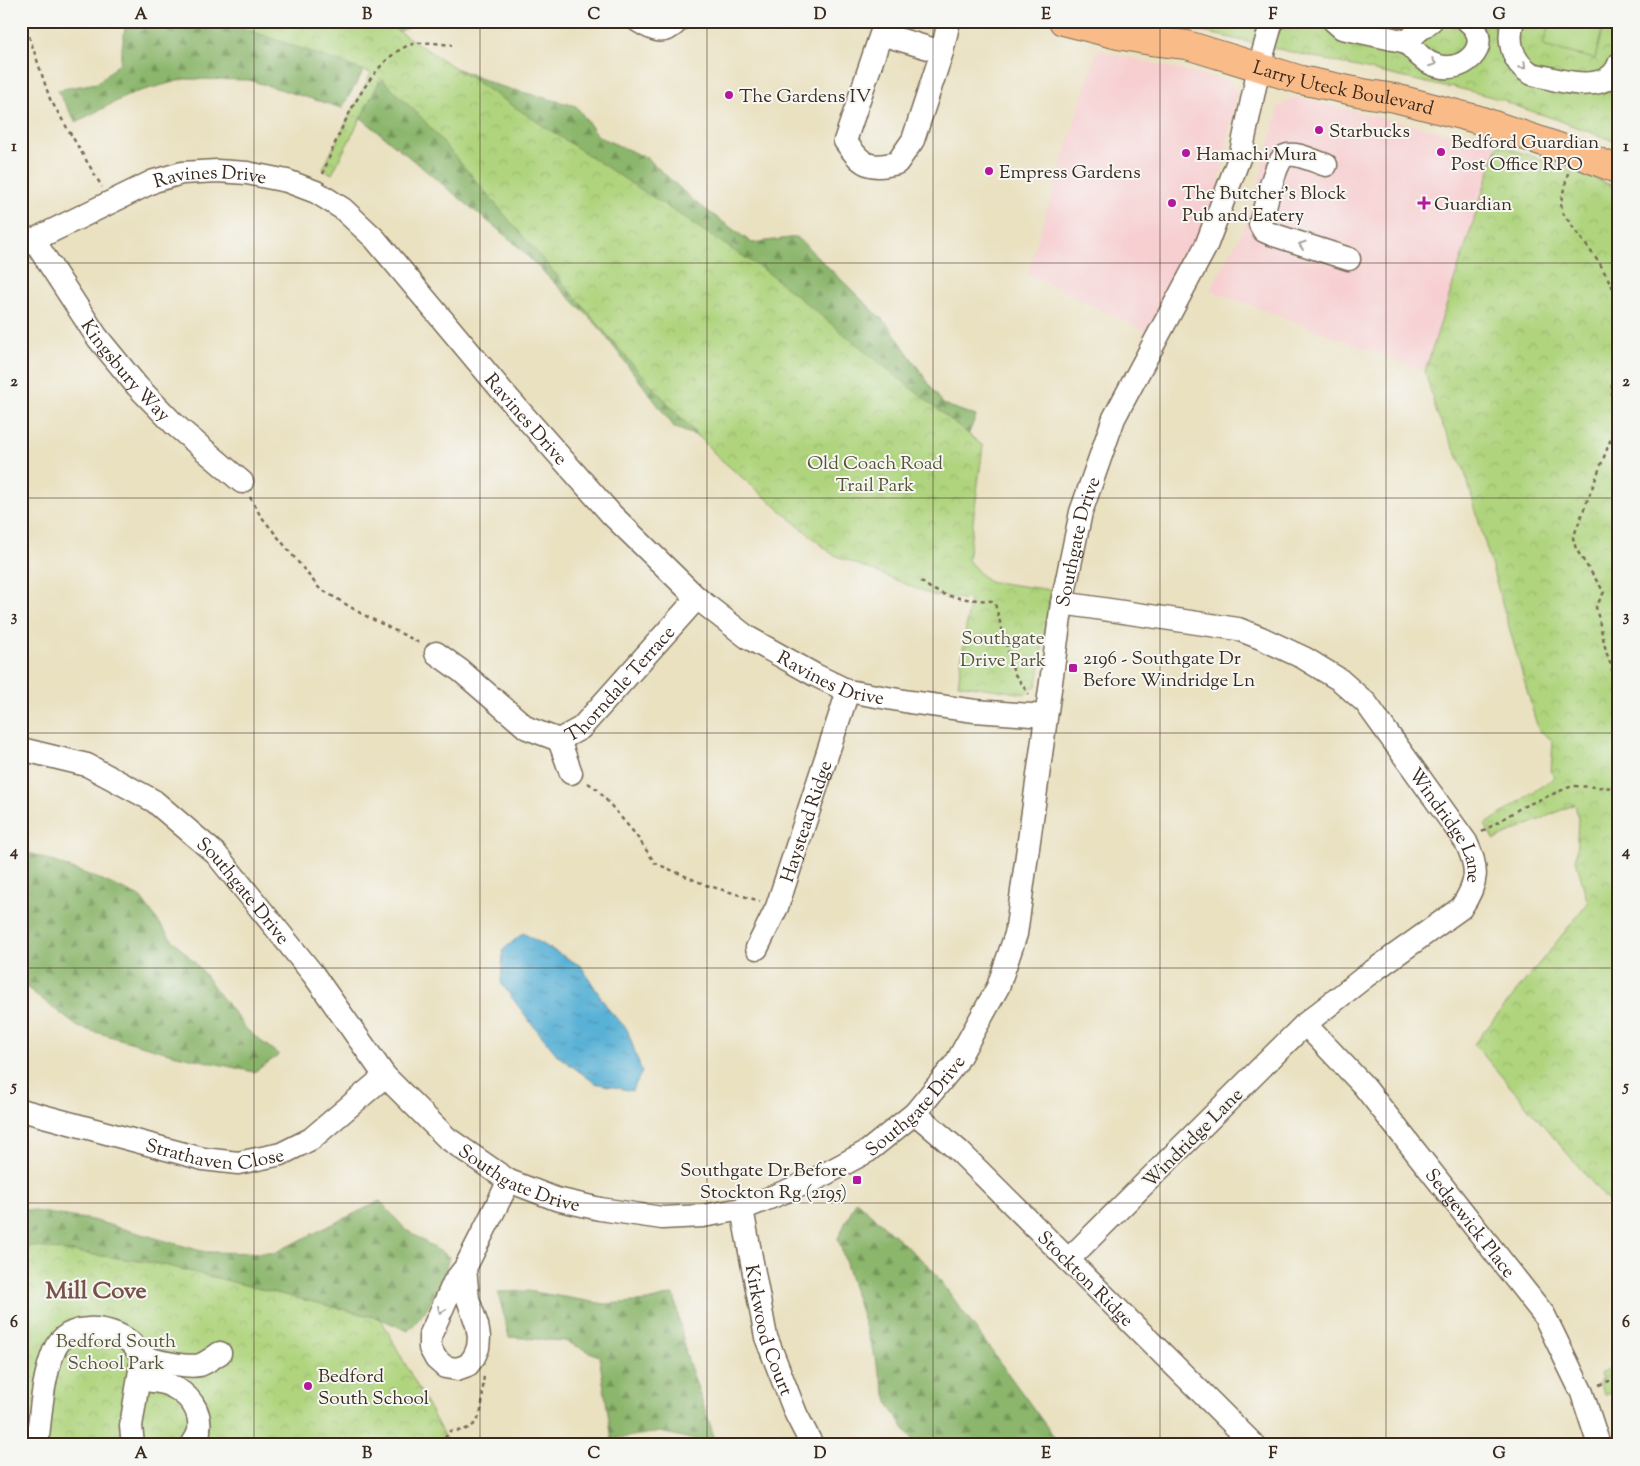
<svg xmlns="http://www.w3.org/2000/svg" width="1640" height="1466" font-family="'Sorts Mill Goudy',serif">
	<defs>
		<pattern id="forest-firs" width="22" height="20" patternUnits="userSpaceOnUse" patternTransform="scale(1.25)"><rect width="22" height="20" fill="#8bb66c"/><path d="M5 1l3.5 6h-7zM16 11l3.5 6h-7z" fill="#739458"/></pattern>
		<pattern id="park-crowns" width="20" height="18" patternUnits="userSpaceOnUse" patternTransform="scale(1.25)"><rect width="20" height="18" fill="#afd47d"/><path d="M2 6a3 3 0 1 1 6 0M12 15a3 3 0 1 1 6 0" fill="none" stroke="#97b66c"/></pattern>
		<pattern id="water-ripples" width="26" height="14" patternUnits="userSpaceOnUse" patternTransform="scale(1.25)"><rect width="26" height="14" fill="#59b1d6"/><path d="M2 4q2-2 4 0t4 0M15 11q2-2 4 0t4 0" fill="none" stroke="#4b90ad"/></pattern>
	</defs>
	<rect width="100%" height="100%" fill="#f6f6f2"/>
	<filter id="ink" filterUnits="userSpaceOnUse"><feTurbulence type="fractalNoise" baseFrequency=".02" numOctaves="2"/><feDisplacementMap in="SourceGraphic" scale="10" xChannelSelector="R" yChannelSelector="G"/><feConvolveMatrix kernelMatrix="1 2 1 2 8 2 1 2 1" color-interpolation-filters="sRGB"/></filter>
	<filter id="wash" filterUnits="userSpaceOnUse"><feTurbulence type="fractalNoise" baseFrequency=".0096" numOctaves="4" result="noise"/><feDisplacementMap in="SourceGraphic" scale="20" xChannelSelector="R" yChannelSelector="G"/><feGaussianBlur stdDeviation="1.12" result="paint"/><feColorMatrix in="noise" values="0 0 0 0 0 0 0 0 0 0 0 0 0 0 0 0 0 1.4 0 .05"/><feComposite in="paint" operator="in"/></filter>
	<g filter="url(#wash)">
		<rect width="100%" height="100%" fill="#eae1c1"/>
		<path fill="#f7cfd1" d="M 1097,50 L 1231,82 L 1237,94 L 1217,195 L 1207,222 L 1147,332 L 1027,274 Z
			M 1295,97 L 1498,145 L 1425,371 L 1210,290 L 1243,230 L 1254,199 L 1279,107 Z"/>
		<path fill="url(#forest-firs)" stroke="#637045" d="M 171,21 L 419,21 L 421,22 L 382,39 L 342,108 L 249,80 L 185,79 L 133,93 L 76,122 L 57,90 L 97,83 L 120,63 L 125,27 L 170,28 Z
			M 406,60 L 436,60 L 499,86 L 576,106 L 599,137 L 647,158 L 694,201 L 752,243 L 797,237 L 889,326 L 943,404 L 976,416 L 942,498 L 727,447 L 675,428 L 598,326 L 512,241 L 360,117 L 377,85 Z
			M 30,853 L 102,880 L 140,897 L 169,936 L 197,965 L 247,1030 L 279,1055 L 254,1072 L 172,1054 L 78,1027 L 21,983 L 21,856 Z
			M 380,1201 L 405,1229 L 449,1257 C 441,1288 430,1308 408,1331 L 381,1319 L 160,1264 L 29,1246 L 21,1302 L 21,1209 L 92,1220 L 205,1252 L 274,1253 Z
			M 856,1201 L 932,1269 L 1060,1445 L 916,1445 L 890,1407 L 838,1238 Z
			M 528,1291 L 605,1304 L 648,1301 L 674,1294 L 686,1354 L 717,1445 L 660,1432 L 612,1439 L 599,1356 L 565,1341 L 509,1337 L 498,1292 Z"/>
		<path fill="url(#park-crowns)" stroke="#757f4e" d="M 223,21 L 383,21 L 767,272 L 983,446 L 968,560 L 987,581 L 1051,590 L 1037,685 L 1025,694 L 958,684 L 970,600 L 932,595 L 832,554 L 718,457 L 639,372 L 423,119 L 381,78 L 332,174 L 323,169 L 371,73 Z
			M 1156,21 L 1619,21 L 1619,143 L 1558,120 L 1507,103 L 1507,101 L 1450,86 L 1449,88 Z
			M 1498,145 L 1562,166 L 1619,188 L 1619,1214 L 1474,1044 L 1588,903 L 1576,860 L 1578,819 L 1575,804 L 1494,840 L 1485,825 L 1555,777 L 1551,773 L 1553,741 L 1538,729 L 1464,469 L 1437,414 L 1425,371 Z
			M 29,1246 L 160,1264 L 381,1319 L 449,1445 L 21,1445 L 21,1302 Z
			M 1619,1366 L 1619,1389 L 1604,1395 L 1598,1381 L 1602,1379 L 1600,1374 Z"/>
		<path fill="#afd47d" stroke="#757f4e" d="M 1550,21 L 1567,21 L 1602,30 L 1595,59 L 1543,46 Z"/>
		<path fill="url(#water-ripples)" stroke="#4a6e7a" d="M 523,933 L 581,966 L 609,1010 L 627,1029 L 642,1072 L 632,1091 L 595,1083 L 558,1056 L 528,1019 L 501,983 L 503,950 Z"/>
	</g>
	<g filter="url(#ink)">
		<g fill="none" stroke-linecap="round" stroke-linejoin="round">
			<g stroke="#786a57" stroke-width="25">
				<g id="minor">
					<path d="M 638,21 C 654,31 664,36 678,21"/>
					<path d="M 1334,21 L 1342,28 L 1407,42"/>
					<path d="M 1431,21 L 1418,31 L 1407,42 C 1414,50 1420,58 1430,63 C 1461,79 1497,45 1468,21"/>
					<path d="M 1513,21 C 1507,40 1512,62 1530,73 C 1534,75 1541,76 1545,77 C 1567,83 1609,93 1619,64"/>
					<path d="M 942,52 L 881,34 L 845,141 C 862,165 868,170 897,163 L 913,140 L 942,52 L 949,21"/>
					<path d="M 1326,165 C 1315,162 1296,151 1285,156 C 1275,160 1264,213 1260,224 L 1264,231 L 1271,234 L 1349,259"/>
					<path id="s1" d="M 33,239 L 97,337 L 137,386 L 175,425 L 242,482"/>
					<path id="s2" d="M 21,246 L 154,181 L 182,173 L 217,171 L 247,173 L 287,181 L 316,192 L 343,209 L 375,239 L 503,392 L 612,515 L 697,598 L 747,637 L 815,675 L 848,691 L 910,702 L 975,711 L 1045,716"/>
					<path id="s3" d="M 1062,603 L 1238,629 L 1261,638 L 1304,658 L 1340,680 L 1366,703 L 1466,842 C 1479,869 1478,883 1461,908 L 1366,976 L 1305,1024 L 1068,1260"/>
					<path id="s4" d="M 436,653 L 461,671 L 527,728 L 559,740 L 581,728 L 697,598"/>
					<path d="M 559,740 L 571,773"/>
					<path id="s5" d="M 21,749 L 87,765 L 154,801 L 216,854 L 313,974 L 385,1076 L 447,1138 L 509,1181 L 556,1199 L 600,1209 L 662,1218 L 703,1216 L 742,1209 L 814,1180 L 868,1151 L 915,1113 L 956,1063 L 998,987 L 1016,934 L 1062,603 L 1081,512 L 1114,418 L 1206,246 L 1241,153 L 1259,67 L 1272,21"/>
					<path id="s6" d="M 757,948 L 777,907 L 848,691"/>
					<path id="s7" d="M 1305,1024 L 1363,1085 L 1544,1315 L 1582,1393 L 1599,1445"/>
					<path id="s8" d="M 21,1110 L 203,1159 L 238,1163 L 281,1154 L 311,1139 L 385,1076"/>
					<path id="s9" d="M 915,1113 L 960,1152 L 1254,1445"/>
					<path id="s10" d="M 742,1209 L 766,1337 L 796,1414 L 812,1445"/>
					<path d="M 465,1268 L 468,1299 L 477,1325 L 479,1337 L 478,1348 L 474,1357 L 468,1365 L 457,1369 L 445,1367 L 436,1359 L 430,1348 L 430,1336 L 454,1282 L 465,1268 L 509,1181"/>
					<path d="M 139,1379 C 148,1381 161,1381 169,1385 C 188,1393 202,1410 199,1431 C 198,1436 194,1441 192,1445"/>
					<path d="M 37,1445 C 41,1413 42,1380 54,1351 C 66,1321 109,1325 130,1342 C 135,1346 138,1353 143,1356 C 153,1361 189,1368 200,1365 C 206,1363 214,1357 220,1353"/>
					<path d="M 133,1445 L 131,1426 L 141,1364"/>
				</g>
			</g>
			<g stroke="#786a57" stroke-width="30">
				<g id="major">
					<path id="s11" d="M 1063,21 L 1118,35 L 1151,41 L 1187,45 L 1301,80 L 1363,93 L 1395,98 L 1476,119 L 1573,152 L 1619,170"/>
				</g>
			</g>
			<path stroke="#786a57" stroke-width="2.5" stroke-dasharray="4 4" stroke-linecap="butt" d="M 24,21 L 50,99 L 102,187
				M 1568,173 L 1561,201 L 1562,212 L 1600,264 L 1619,299
				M 323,174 C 336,137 371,55 413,44 C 426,41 440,44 452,45
				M 1619,379 L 1612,385 L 1612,436 L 1573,538 L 1576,549 L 1604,592 L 1596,607 L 1606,651 L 1619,689
				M 1612,436 L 1619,443
				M 250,497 L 260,515 L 319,588 L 362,614 L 420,643
				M 921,581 C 940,599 967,599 992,601 L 995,604 L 1014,673 L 1029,694
				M 588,783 L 597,789 L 636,835 L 655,863 L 706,885 L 760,901
				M 1482,832 L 1522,807 L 1572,786 L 1619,788
				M 1599,1385 L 1619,1377
				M 440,1445 L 450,1431 C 455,1430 461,1431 466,1429 C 487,1422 481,1393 484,1376"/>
			<use href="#minor" stroke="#fff" stroke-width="22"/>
			<use href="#major" stroke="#f9bc89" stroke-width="28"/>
		</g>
		<defs><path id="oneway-chevron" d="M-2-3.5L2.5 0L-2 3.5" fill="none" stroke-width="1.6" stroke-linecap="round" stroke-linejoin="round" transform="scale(1.25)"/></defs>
		<g stroke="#a79f9a">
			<use href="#oneway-chevron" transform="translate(1433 63) rotate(21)"/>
			<use href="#oneway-chevron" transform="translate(1523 66) rotate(45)"/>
			<use href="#oneway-chevron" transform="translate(1302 245) rotate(-162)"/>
			<use href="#oneway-chevron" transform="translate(441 1310) rotate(114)"/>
		</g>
	</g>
	<path fill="none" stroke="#3b2a1e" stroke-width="1" stroke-opacity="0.55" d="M 254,21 L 254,1445M 480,21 L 480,1445M 707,21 L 707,1445M 933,21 L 933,1445M 1160,21 L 1160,1445M 1386,21 L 1386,1445M 21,263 L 1619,263M 21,498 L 1619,498M 21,733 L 1619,733M 21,968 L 1619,968M 21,1203 L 1619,1203"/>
	<g fill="#b5179e" stroke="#f6f6f2" stroke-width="2">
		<circle cx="729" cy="95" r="5"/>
		<circle cx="1319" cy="130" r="5"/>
		<circle cx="1441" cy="152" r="5"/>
		<circle cx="1186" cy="153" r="5"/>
		<circle cx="989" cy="171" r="5"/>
		<circle cx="1172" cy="203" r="5"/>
		<path d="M1421.5 195.5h5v5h5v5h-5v5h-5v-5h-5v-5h5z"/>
		<rect x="1068" y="663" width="10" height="10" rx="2.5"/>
		<rect x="852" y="1175" width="10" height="10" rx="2.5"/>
		<circle cx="308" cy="1386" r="5"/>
	</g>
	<g text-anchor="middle" stroke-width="4" stroke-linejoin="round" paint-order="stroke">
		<g font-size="19" fill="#3b2a1e" stroke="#f6f6f2">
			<text dy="7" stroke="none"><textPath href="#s11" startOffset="289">Larry Uteck Boulevard</textPath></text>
			<text dy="7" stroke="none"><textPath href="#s2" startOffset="205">Ravines Drive</textPath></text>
			<text dy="7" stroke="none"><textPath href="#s1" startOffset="161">Kingsbury Way</textPath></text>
			<text dy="7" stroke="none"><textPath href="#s2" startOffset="625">Ravines Drive</textPath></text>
			<text dy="7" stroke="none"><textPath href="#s5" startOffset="1711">Southgate Drive</textPath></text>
			<text dy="7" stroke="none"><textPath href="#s2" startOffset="1030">Ravines Drive</textPath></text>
			<text dy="7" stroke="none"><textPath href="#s4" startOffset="236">Thorndale Terrace</textPath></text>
			<text dy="7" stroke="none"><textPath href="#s6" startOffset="136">Haystead Ridge</textPath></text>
			<text dy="7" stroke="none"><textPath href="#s3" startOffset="475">Windridge Lane</textPath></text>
			<text dy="7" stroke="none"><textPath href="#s5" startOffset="271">Southgate Drive</textPath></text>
			<text dy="7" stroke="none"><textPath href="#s5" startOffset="1111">Southgate Drive</textPath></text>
			<text transform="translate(1192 1137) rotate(-45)" y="7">Windridge Lane</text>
			<text dy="7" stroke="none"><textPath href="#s8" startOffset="200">Strathaven Close</textPath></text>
			<text dy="7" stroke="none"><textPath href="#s5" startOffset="676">Southgate Drive</textPath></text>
			<text dy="7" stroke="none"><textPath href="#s7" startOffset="259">Sedgewick Place</textPath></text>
			<text dy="7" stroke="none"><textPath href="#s9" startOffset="238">Stockton Ridge</textPath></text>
			<text dy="7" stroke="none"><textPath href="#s10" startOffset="124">Kirkwood Court</textPath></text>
		</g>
		<g font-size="19" fill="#3b2a1e" stroke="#f6f6f2" text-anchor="start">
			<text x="739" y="102">The Gardens IV</text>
			<text x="1329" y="137">Starbucks</text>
			<text x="1451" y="148">Bedford Guardian<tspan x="1451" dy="22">Post Office RPO</tspan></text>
			<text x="1196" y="160">Hamachi Mura</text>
			<text x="999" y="178">Empress Gardens</text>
			<text x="1182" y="199">The Butcher's Block<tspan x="1182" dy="22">Pub and Eatery</tspan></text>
			<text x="1434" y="210">Guardian</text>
			<text x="1083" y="664">2196 - Southgate Dr<tspan x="1083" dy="22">Before Windridge Ln</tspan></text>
			<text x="847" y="1176" text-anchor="end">Southgate Dr Before<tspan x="847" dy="22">Stockton Rg (2195)</tspan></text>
			<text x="318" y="1382">Bedford<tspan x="318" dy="22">South School</tspan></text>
		</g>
		<g font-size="19" fill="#585436" stroke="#f6f6f2">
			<text x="875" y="469">Old Coach Road<tspan x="875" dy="22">Trail Park</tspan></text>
			<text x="1003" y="644">Southgate<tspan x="1003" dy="22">Drive Park</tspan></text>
			<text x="116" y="1347">Bedford South<tspan x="116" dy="22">School Park</tspan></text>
		</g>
		<g font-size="24" font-weight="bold" fill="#785247" stroke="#f6f6f2">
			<text x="96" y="1298">Mill Cove</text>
		</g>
	</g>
	<rect width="1640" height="1466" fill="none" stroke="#f6f6f2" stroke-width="55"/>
	<rect x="28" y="28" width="1584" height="1410" fill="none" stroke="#3b2a1e" stroke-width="2"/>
	<g font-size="16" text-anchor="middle" font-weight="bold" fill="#3b2a1e">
		<text x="141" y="19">A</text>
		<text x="367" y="19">B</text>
		<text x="594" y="19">C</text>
		<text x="820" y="19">D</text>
		<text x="1046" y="19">E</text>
		<text x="1273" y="19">F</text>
		<text x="1499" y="19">G</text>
		<text x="14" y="151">1</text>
		<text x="1626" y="151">1</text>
		<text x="14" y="386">2</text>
		<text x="1626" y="386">2</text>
		<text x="14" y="621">3</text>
		<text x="1626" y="621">3</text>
		<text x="14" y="856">4</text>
		<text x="1626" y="856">4</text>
		<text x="14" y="1091">5</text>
		<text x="1626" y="1091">5</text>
		<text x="14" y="1327">6</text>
		<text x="1626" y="1327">6</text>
		<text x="141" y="1458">A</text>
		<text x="367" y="1458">B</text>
		<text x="594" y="1458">C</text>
		<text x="820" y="1458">D</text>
		<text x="1046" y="1458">E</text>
		<text x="1273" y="1458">F</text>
		<text x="1499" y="1458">G</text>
	</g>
</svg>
